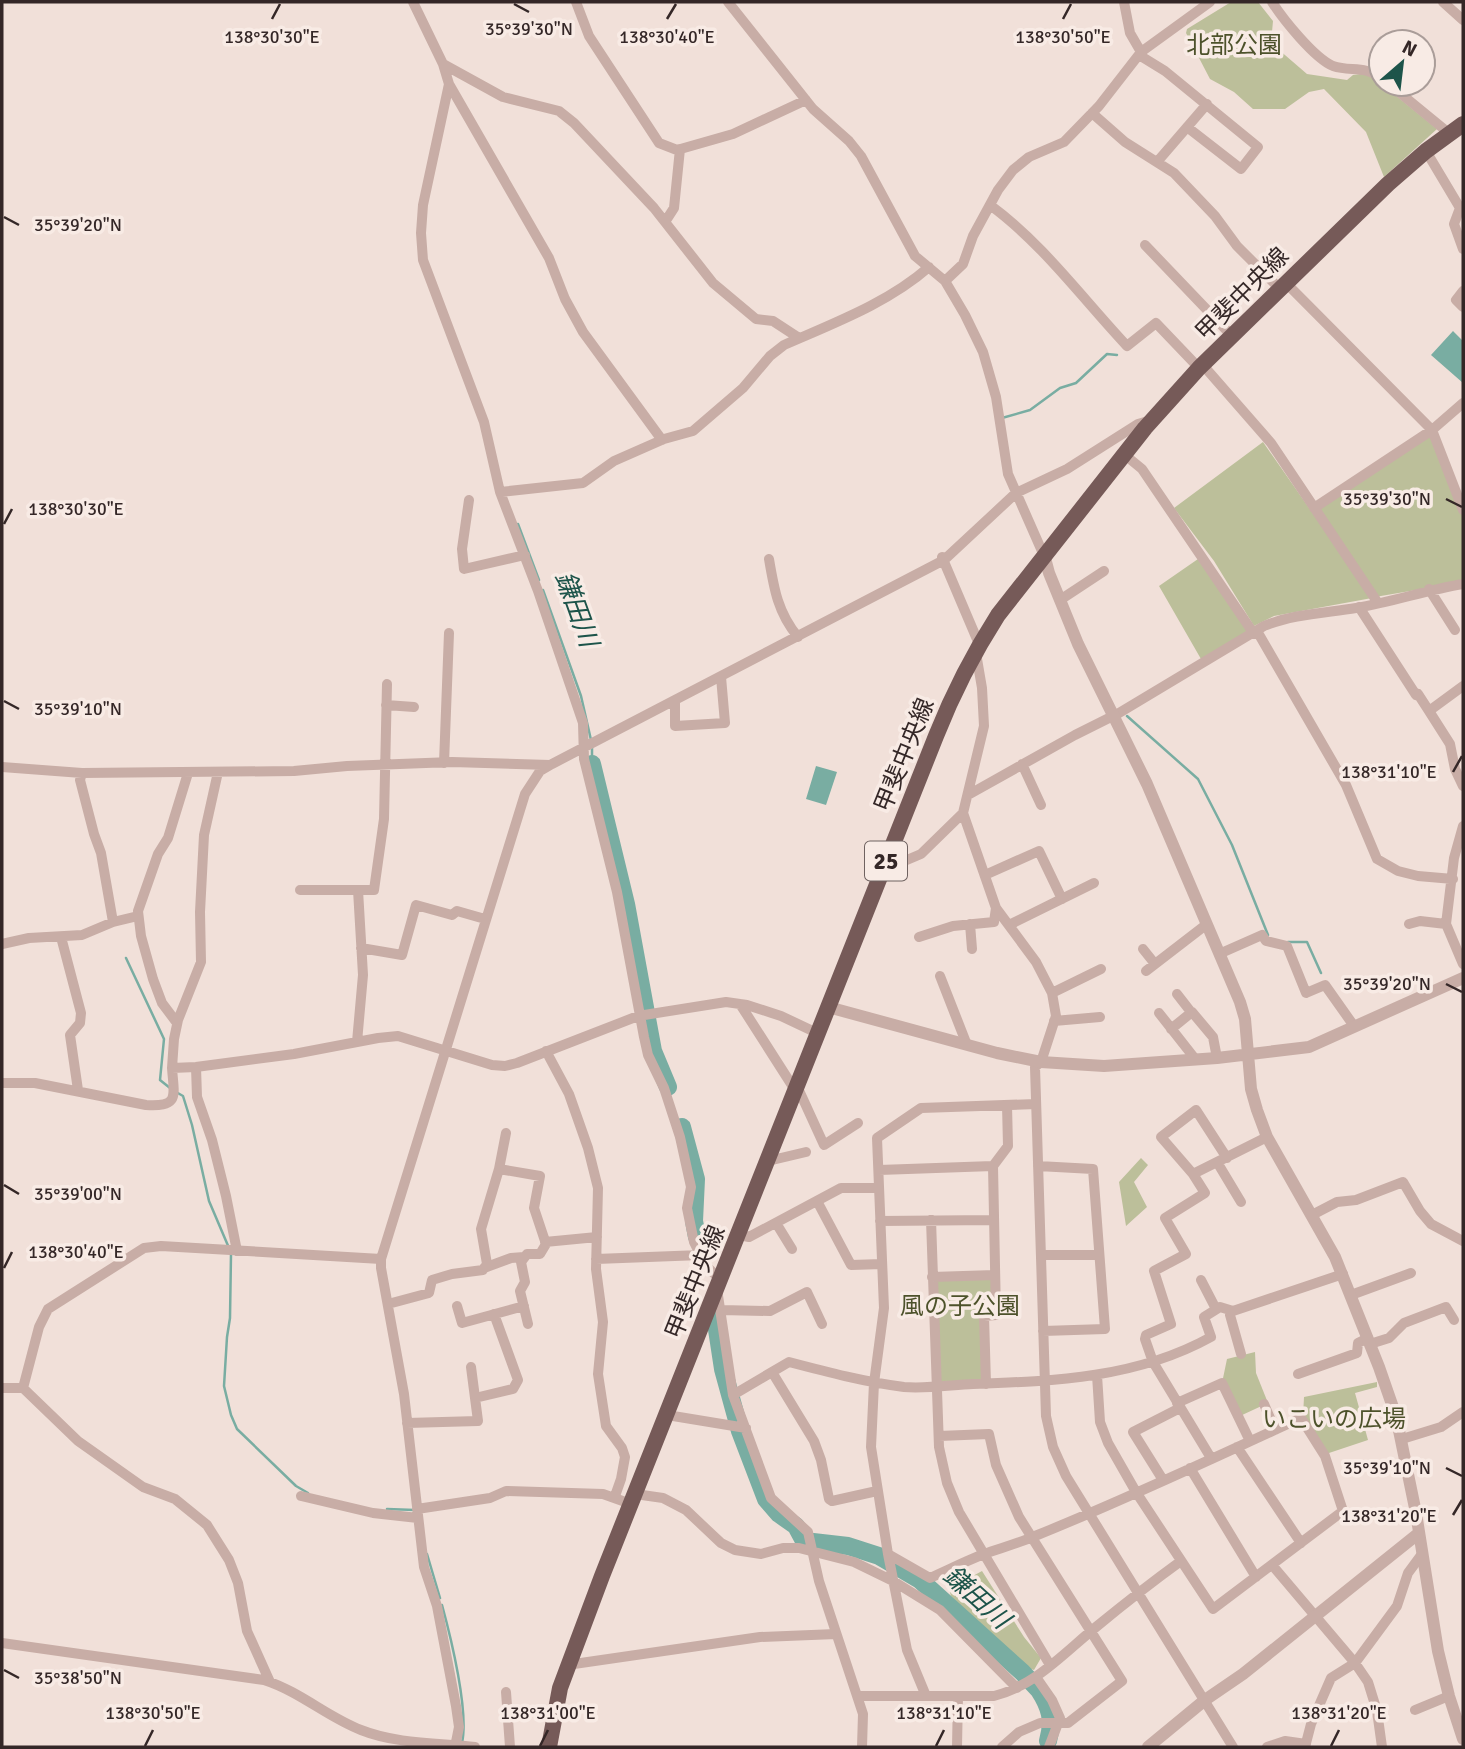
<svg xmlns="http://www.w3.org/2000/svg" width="1465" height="1749" font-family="Signika,'Noto Sans JP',sans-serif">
	<rect width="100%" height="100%" fill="#f1e0d9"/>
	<path fill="#bcbf9a" d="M 1231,2 L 1258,2 L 1273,21 L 1271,43 L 1307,74 L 1347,80 L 1353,75 L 1368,73 L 1437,129 L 1384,177 L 1366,132 L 1324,89 L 1309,92 L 1285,109 L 1253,109 L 1234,92 L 1210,79 L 1186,33 L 1187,29 Z
		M 1431,432 L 1463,514 L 1463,582 L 1375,597 L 1316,508 Z
		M 1263,442 L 1372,598 L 1274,616 L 1254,626 L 1214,561 L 1174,508 Z
		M 1198,559 L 1248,632 L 1201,659 L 1159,586 Z
		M 1141,1158 L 1148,1165 L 1134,1182 L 1147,1207 L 1126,1226 L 1119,1182 Z
		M 992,1275 L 992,1311 L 983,1315 L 984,1382 L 937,1384 L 934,1281 Z
		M 1255,1352 L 1256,1373 L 1268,1403 L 1240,1416 L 1222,1383 L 1227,1359 Z
		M 1377,1382 L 1377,1387 L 1355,1393 L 1368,1440 L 1326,1454 L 1303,1417 L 1304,1397 Z
		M 982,1571 L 1024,1637 L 1041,1658 L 1034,1670 L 1022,1666 L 951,1596 L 949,1589 Z"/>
	<path fill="#79ada2" d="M 1453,331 L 1463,341 L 1463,383 L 1431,355 Z
		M 816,766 L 837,772 L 826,805 L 806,799 Z"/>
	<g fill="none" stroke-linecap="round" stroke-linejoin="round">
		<path stroke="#79ada2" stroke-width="2.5" d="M 1002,418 L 1030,410 L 1060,388 L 1076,383 L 1107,354 L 1117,355
			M 518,524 L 539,580
			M 543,590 L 581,696 L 591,740
			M 1127,716 L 1198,779 L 1232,845 L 1268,935
			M 592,746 L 592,764
			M 1288,942 L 1307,942 L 1321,973
			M 126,958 L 164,1039 L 160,1080 L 170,1088
			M 176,1092 L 183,1096 L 192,1125 L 209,1201 L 229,1248
			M 231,1254 L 230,1318 L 227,1337 L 224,1386 L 231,1415 L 237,1429 L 296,1486 L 308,1493
			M 387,1509 L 415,1510
			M 427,1554 L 440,1598
			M 442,1605 C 451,1638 469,1711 462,1743"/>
		<path stroke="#79ada2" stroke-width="18" d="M 592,764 L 626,904 L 653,1051 L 668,1087
			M 682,1127 L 696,1179 L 694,1221 L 697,1237
			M 714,1310 L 723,1369 L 740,1431 L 766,1499 L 779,1514 L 796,1526 L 803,1539
			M 813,1542 L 848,1546 L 879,1556 L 920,1580 L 1022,1672 L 1039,1690 C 1050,1707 1054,1720 1048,1741"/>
		<path stroke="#c8ada6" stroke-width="10" d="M 413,2 L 443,64 L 449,84 L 423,205 L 421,233 L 423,260 L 484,422 L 500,492 L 538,591 L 583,723 L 584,759 L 617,892 L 644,1037 L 648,1055 L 664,1088 L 680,1137 L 691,1187 L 687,1208 L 694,1242 L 706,1266 L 721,1280
			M 576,2 L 589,36 L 659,143 L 677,150 L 733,134 L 806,100
			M 728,2 L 813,109 L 849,141 L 861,156 L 915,256 L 945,281 L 965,315 L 983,352 L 996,397 L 1008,474 L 1045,558
			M 1124,2 L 1130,33 L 1141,52
			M 1272,2 C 1283,19 1314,58 1333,66 C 1351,72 1364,65 1381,78
			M 1443,2 L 1463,20
			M 1139,55 L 1165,71 L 1258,147 L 1241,169 L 1187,127
			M 443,64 L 503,97 L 559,111 L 574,123 L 654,208 L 713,283 L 756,319 L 773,321 L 799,338
			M 449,84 L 549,258 L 565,299 L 583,332 L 662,440
			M 1389,84 L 1450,134
			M 1092,113 L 1125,142 L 1174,173 L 1215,216 L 1237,246 L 1279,288
			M 1426,151 L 1460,208 L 1454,224 L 1463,249
			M 1157,162 L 1207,104
			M 990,205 C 1043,244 1082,298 1127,346 L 1156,323 L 1199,368
			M 665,222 L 674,208 L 680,149
			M 1145,245 L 1232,336
			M 945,281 L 963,264 L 973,236 L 998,190 L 1013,170 L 1029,157 L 1064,142 L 1099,106 L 1141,52 L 1210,2
			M 1285,282 L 1432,430 L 1463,510
			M 1463,291 L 1456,300 L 1463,307
			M 1202,364 L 1271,443 L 1378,603
			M 1125,455 L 1142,469 L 1254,634
			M 500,492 L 583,483 L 614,461 L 664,439 L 693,431 L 743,388 L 770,356 L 784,345 C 834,323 888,303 929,267
			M 469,500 L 462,549 L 464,569 L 525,555
			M 1314,508 L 1432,430 L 1463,403
			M 942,557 L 979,644
			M 769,559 C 774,589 778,613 798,637
			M 1429,589 L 1455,630
			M 1060,600 L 1104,571
			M 1359,607 L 1416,695 L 1418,694 L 1429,711
			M 1257,631 L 1346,785 L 1377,859 L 1398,871 L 1418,876 L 1453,879
			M 976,653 L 982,688 L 984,726 L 963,813 L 996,908 L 1036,962 L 1052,993 L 1056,1016 L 1041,1062 L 1035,1067 L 1046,1416 L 1053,1447 L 1066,1476 L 1233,1747
			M 1463,686 L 1429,711 L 1450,744 L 1455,769 L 1463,786
			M 675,700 L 675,726 L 725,723 L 721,677
			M 386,705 L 414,707
			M 444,763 L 449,633
			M 1022,764 L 1041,805
			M 2,767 L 82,773 L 294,771 L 347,766 L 452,762 L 550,765
			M 218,772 L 204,835 L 200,912 L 201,962 L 178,1020 L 174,1039 L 172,1068 L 196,1067 L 294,1054 L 378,1038 L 398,1036 L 492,1065 L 505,1066 L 517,1063 L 638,1016 L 726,1002 L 747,1005 L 781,1016 L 817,1033
			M 82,773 L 80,780 L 94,834 L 101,853 L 113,922
			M 968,795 L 1075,735 L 1119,713 L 1264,626 C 1293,614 1325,613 1356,608 C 1392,602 1427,590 1463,584
			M 1463,826 L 1454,858 L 1446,924 L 1463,964
			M 884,866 L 895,865 L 921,854 L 963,813
			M 985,875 L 1039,851 L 1062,899
			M 300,890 L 374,890 L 384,819 L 387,684
			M 970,924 L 972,949
			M 1409,924 L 1420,921 L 1446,924
			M 1009,925 L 1094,883
			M 61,937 L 81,1013 L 80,1023 L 70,1035 L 78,1090
			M 919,937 L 953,926 L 994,922 L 996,908
			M 2,944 L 29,938 L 82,935 L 113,922 L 138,916
			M 361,948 L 402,955 L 416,905 L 452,915 L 457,911 L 485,919
			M 1143,949 L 1155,964
			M 1219,954 L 1262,935 L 1266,941 L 1287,946 L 1306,993 L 1325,985 L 1354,1026
			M 1146,971 L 1207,924
			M 940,976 L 967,1045
			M 1052,993 L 1101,969
			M 1177,994 L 1191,1012
			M 740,1004 L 795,1090
			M 1159,1013 L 1196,1060
			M 1054,1021 L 1100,1017
			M 177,1023 L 162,1003 L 153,979 L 141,936 L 138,911 L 158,854 L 168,838 L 188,773
			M 1171,1029 L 1192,1012 L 1213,1037 L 1217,1058
			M 357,1042 L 363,975 L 358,890
			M 546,1051 L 569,1094 L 588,1148 L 598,1188 L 596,1269 L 603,1322 L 598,1374 L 606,1426 L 622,1448 L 625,1457 L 621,1479 L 615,1496
			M 196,1067 L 197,1097 L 212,1140 L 226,1196 L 237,1251
			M 2,1083 L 35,1083 L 146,1105 C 180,1107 174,1096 172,1068
			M 797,1086 L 824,1145 L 858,1123
			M 768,1161 L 806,1152
			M 1217,1162 L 1241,1202
			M 1038,1166 L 1093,1169 L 1105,1329 L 1043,1331
			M 499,1169 L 540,1176 L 534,1208 L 546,1244 L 540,1254 L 527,1254 L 521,1262 L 525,1282 L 520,1291 L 528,1324
			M 879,1170 L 993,1166
			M 1193,1174 L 1267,1137
			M 817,1201 L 851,1265 L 882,1264
			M 1312,1215 L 1337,1202 L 1356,1200 L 1403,1182 L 1420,1211 L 1431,1224 L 1463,1241
			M 931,1220 L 939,1447 L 947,1483 L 959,1512 L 1050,1665
			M 880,1221 L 994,1220
			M 776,1223 L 792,1249
			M 739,1235 L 749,1237 L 841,1188 L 879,1188
			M 545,1242 L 597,1237
			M 1041,1255 L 1099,1255
			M 596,1259 L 701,1255
			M 484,1268 L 511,1258 L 524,1257
			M 932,1277 L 995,1275
			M 1201,1280 L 1216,1309
			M 717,1289 L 733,1395 L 771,1498 L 808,1532 L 819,1581 L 863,1714 L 862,1747
			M 1351,1295 L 1411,1273
			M 388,1304 L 429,1293 L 432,1280 L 452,1274 L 483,1270 L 487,1264 L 481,1229 L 499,1169 L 506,1133
			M 457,1306 L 462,1323 L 524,1306
			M 721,1310 L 770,1311 L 807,1292 L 822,1324
			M 1233,1311 L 1230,1315 L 1241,1354
			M 1370,1344 L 1389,1338 L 1404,1323 L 1446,1307 L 1454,1320
			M 772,1372 L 814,1441 L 821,1460 L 829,1499 L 832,1501 L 877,1491
			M 1298,1374 L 1357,1353 L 1358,1343 L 1368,1338
			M 986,1384 L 984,1316 L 996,1315 L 993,1166 L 1008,1146 L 1007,1105
			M 2,1388 L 23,1388 L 78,1441 L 143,1487 L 175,1499 L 207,1525 L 229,1560 L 238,1583 L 247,1631 L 270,1682
			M 23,1388 L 39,1327 L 48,1309 L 144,1248 L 161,1246 L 381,1259
			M 733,1395 L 789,1362 C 827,1372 865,1382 904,1387 C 926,1389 951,1385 973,1384 C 1056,1381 1137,1378 1211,1337 L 1204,1317 L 1220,1307 L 1233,1311 L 1343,1274
			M 475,1398 L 513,1389 L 518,1380 L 494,1314
			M 1177,1403 L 1222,1383 L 1250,1441
			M 1264,1404 L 1275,1430
			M 667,1415 L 746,1428
			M 407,1423 L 478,1421 L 471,1367
			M 939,1436 L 989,1434 L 996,1465 L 1019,1517 L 1122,1681 L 1068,1723 L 1040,1723 L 1019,1732 L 1002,1747
			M 1402,1439 L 1441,1427 L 1463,1412
			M 1237,1447 L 1301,1543
			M 1211,1458 L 1153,1362 L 1145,1339 L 1146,1335 L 1171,1324 L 1154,1271 L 1186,1254 L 1165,1218 L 1205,1193 L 1193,1174 L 1161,1137 L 1196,1110 L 1227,1158
			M 1190,1468 L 1256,1577
			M 1163,1480 L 1133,1432 L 1180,1408
			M 635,1494 L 663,1498 L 686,1510 L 721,1543 L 735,1550 L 761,1554 L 783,1548 L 799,1548 L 854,1562 L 893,1581 L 940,1610 L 1017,1688
			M 301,1496 L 373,1513 L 418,1518
			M 417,1509 L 490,1498 L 506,1491 L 603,1494 L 631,1504
			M 888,1554 L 930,1578 C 948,1570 966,1561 984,1554 C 1001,1548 1019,1543 1035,1536 C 1125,1500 1213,1458 1301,1418 L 1325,1456 L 1343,1511 L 1213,1609 L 1136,1492 L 1108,1443 L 1100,1422 L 1097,1375
			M 1272,1565 L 1355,1663 L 1368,1682 L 1377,1711 L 1382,1747
			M 2,1643 L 264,1680 C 301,1692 327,1717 361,1730 C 396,1744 438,1743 475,1747
			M 567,1665 L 760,1637 L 836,1634
			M 1036,1677 L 1052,1700 L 1060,1718 L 1049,1747
			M 506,1692 L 510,1747
			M 858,1696 L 994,1696 C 1035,1686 1065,1652 1096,1627 C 1124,1604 1152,1582 1181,1561
			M 926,1696 L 907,1650 L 888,1554 L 871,1447 L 874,1383 L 884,1308 L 877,1138 L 921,1108 L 1036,1104
			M 1415,1710 L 1449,1696
			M 455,1747 L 459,1727 L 456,1706 L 437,1606 L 424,1567 L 404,1394 L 381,1268 L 381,1259 L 525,794 L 540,771 L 552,764 L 944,560 L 1016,493 L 1067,469 L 1138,424 L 1148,421
			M 957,1747 L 958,1696
			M 1267,1747 L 1285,1741 L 1306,1744
			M 1305,1747 L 1311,1724 L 1331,1678 L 1355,1663 L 1397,1606 L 1408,1573 L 1422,1554"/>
		<path stroke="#c8ada6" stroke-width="12" d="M 1045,558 L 1049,573 L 1078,644 L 1147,784 L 1240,1002 L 1245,1019 L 1251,1089 L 1257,1110 L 1267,1137 L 1335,1257 L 1379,1367 L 1396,1416 L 1416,1513 L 1438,1651 L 1449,1696 L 1463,1739
			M 828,1007 L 997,1053 L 1041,1062 L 1104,1066 L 1217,1058 L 1309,1047 L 1463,978
			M 1148,1747 L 1205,1700 L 1243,1674 L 1419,1533"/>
		<path stroke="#765a58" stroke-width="16" d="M 549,1747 L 560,1688 L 602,1576 L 936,736 C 953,693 973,654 998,615 L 1145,428 L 1199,368 L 1388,184 L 1426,151 L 1463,124"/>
	</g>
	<path fill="none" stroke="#342727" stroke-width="2.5" d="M 514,4 L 529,12M 272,19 L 280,4M 667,19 L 676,4M 1063,19 L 1071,4M 4,217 L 19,225M 1446,499 L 1462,507M 4,524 L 12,509M 4,701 L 19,709M 1453,772 L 1462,756M 1446,984 L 1462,992M 4,1185 L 19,1194M 4,1268 L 12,1252M 1446,1468 L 1462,1476M 1453,1515 L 1462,1500M 4,1670 L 19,1678M 145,1746 L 153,1730M 540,1746 L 548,1730M 936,1746 L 944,1730M 1331,1746 L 1339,1730"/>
	<g text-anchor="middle" stroke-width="7" stroke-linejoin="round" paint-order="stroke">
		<rect fill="#f8ebe5" stroke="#6f6260" stroke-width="2" x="865" y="841.5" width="42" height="39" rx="5"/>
		<g font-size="23" font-weight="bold" fill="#342727">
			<text x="886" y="869">25</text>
		</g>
		<g font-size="24" fill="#4d522b" stroke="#f8ebe5">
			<text x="1234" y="53">北部公園</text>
			<text x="960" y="1314">風の子公園</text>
			<text x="1334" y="1427">いこいの広場</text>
		</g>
		<g font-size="24" fill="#342727" stroke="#f8ebe5">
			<text transform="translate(1242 294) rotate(-45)" y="8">甲斐中央線</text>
			<text transform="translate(904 755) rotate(-68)" y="8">甲斐中央線</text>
			<text transform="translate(695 1282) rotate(-68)" y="8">甲斐中央線</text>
		</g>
		<g font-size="26" font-style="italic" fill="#1d544a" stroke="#f8ebe5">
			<text transform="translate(577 609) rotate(70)" y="9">鎌田川</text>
			<text transform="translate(977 1597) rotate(42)" y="9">鎌田川</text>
		</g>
	</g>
	<g font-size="18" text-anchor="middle" fill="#342727" stroke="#f8ebe5" stroke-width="7" stroke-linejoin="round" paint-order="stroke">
		<text x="529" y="35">35°39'30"N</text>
		<text x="272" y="43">138°30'30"E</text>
		<text x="667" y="43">138°30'40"E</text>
		<text x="1063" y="43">138°30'50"E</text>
		<text x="78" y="231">35°39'20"N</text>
		<text x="1387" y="505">35°39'30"N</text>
		<text x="76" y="515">138°30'30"E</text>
		<text x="78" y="715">35°39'10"N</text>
		<text x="1389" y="778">138°31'10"E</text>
		<text x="1387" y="990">35°39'20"N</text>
		<text x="78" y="1200">35°39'00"N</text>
		<text x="76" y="1258">138°30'40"E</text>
		<text x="1387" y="1474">35°39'10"N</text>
		<text x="1389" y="1522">138°31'20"E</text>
		<text x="78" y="1684">35°38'50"N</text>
		<text x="153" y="1719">138°30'50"E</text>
		<text x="548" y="1719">138°31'00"E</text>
		<text x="944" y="1719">138°31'10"E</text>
		<text x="1339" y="1719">138°31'20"E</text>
	</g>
	<rect width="1465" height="1749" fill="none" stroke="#342727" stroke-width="7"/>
	<g transform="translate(1402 63) rotate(28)"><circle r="33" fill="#f8ebe5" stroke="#aa9d99" stroke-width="2"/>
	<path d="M0-5L12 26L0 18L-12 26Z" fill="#1d544a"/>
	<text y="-10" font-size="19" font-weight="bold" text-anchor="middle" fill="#342727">N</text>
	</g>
</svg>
